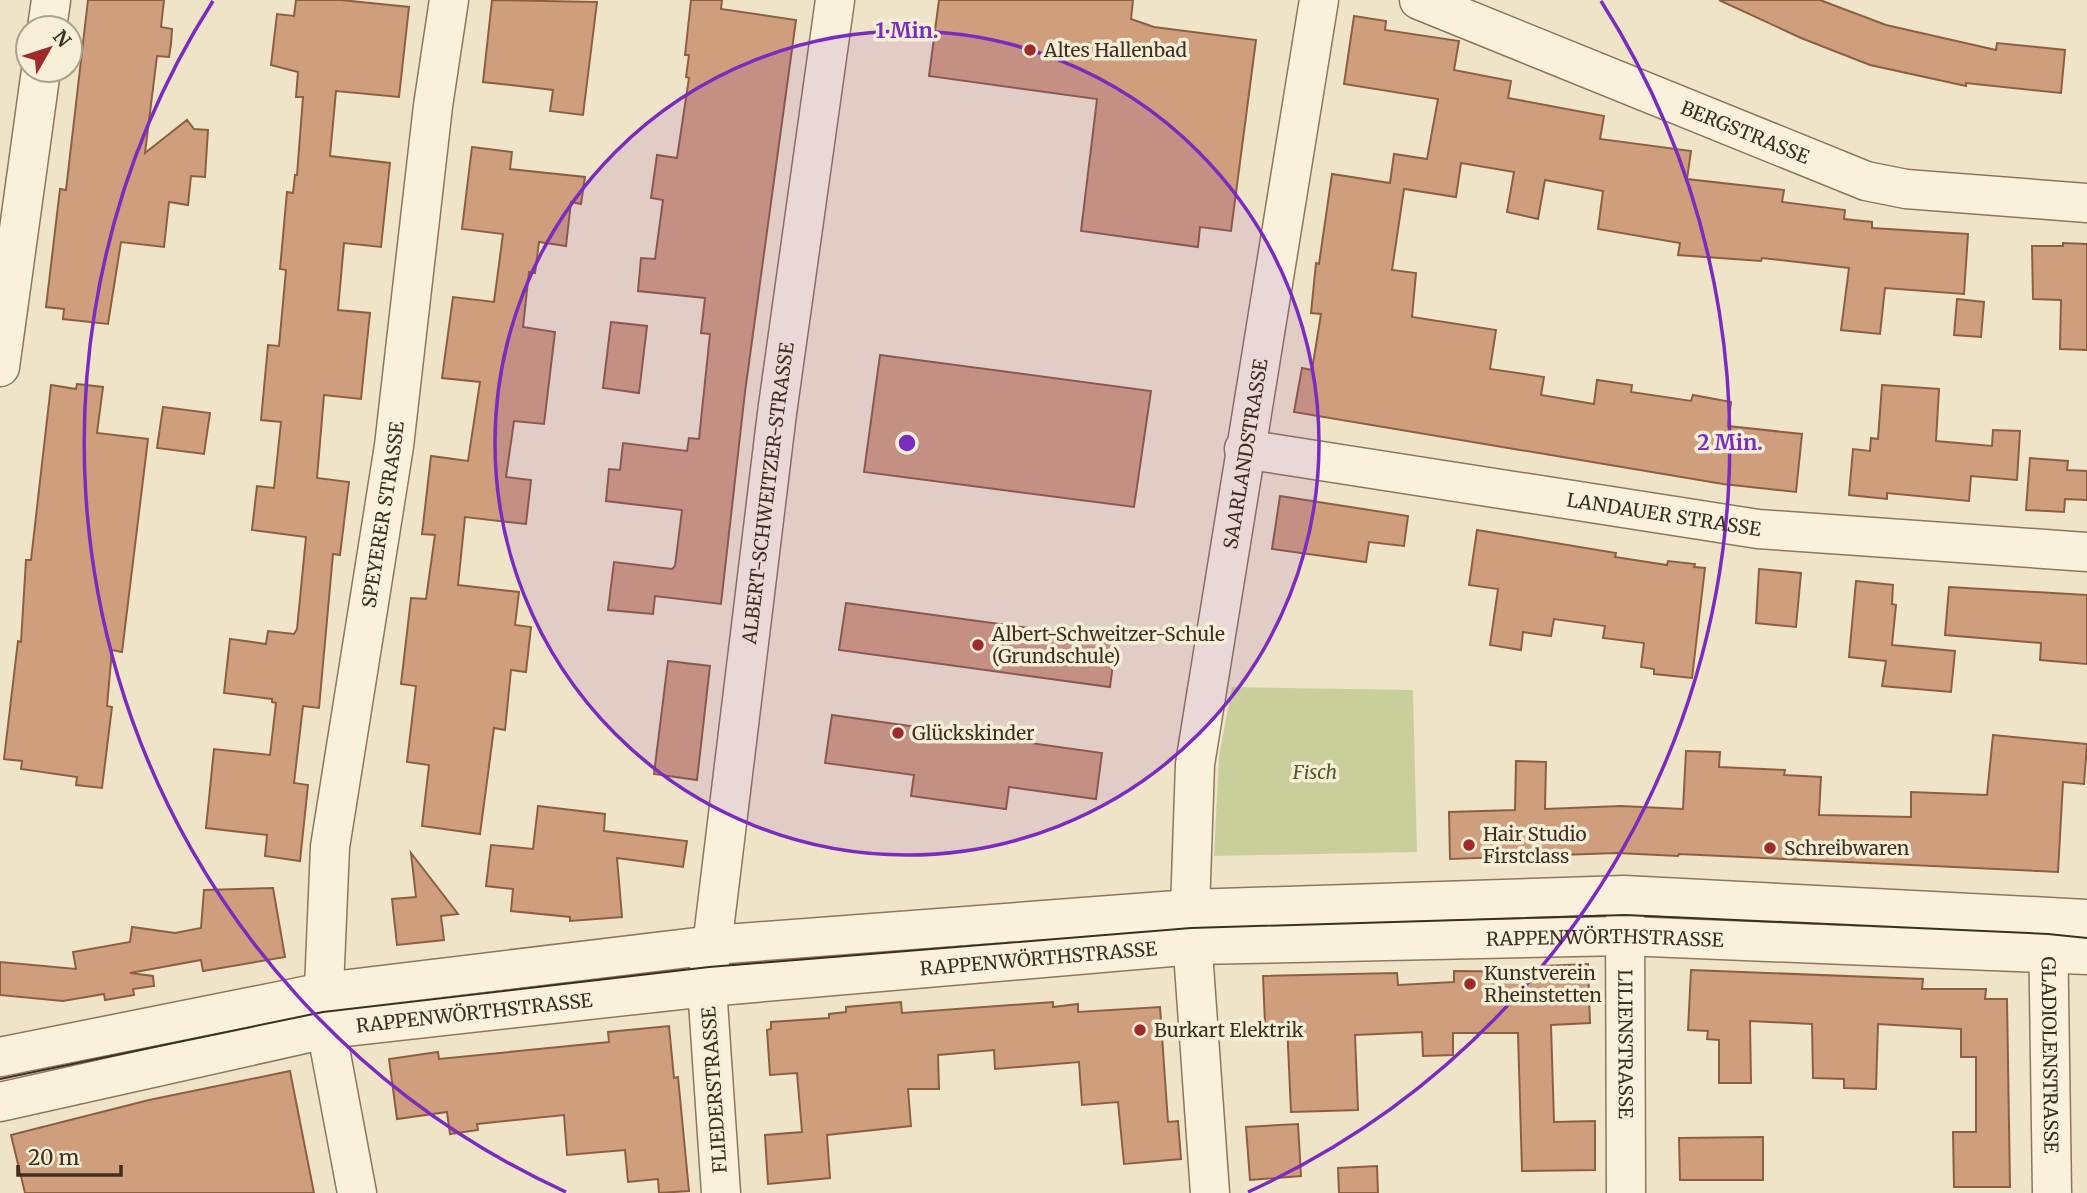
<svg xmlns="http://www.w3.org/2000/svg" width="2087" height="1193" font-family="Merriweather,serif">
	<rect width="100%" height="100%" fill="#f0e4c8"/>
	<path fill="#c9cf9b" d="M 1232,687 L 1413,690 L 1417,852 L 1214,856 L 1219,756 Z"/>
	<path fill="#cf9f7d" stroke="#8d5f41" stroke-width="2" d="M 88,0 L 164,0 L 161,27 L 172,29 L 171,44 L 169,57 L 157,56 L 145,153 L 187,120 L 194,129 L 208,130 L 205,177 L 191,176 L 188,205 L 169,202 L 164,247 L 121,242 L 108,324 L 63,319 L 64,309 L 46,307 L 60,189 L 66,190 Z
		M 296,0 L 341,0 L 409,7 L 399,97 L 336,91 L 330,156 L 390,163 L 381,247 L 344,243 L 338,310 L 370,313 L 361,399 L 324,395 L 317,478 L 349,482 L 340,555 L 333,554 L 319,708 L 303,706 L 294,783 L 308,785 L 300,861 L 265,856 L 267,835 L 206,828 L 214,749 L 270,755 L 276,703 L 272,702 L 272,699 L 224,693 L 230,639 L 266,644 L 268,631 L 294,634 L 297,629 L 306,537 L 252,530 L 257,486 L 274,488 L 281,422 L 261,420 L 268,345 L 279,346 L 286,270 L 280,269 L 287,192 L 293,193 L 295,175 L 297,175 L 303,97 L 296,97 L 298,72 L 271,65 L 277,14 L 294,16 Z
		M 492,0 L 597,2 L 583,115 L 550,111 L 553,90 L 483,82 Z
		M 691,0 L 722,0 L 721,9 L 796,20 L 745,392 L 721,604 L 655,596 L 653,614 L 608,610 L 614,562 L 672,569 L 675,566 L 682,510 L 606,501 L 609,469 L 620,470 L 623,443 L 687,451 L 689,438 L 699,439 L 710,334 L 701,333 L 705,298 L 638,291 L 641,258 L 655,259 L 663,200 L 651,198 L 657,155 L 677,158 L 689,78 L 686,77 L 689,55 L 685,55 Z
		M 939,0 L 1133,0 L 1131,19 L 1154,27 L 1256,40 L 1231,231 L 1200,227 L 1198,247 L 1081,231 L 1097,99 L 929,76 Z
		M 1719,0 L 1820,0 L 1886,25 L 1996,50 L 1997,43 L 2065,50 L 2061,93 L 1966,83 L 1966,86 L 1870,65 L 1801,38 Z
		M 1354,16 L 1386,21 L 1385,30 L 1459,41 L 1454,70 L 1511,81 L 1508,98 L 1604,116 L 1600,139 L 1691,151 L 1687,179 L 1784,190 L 1782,202 L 1845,210 L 1844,219 L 1872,222 L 1872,228 L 1968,234 L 1964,294 L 1885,288 L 1880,334 L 1841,330 L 1849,268 L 1762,258 L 1761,261 L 1678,255 L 1680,243 L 1598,229 L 1603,191 L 1545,180 L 1538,219 L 1507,212 L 1514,172 L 1461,163 L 1456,197 L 1404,189 L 1392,270 L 1416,273 L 1412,317 L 1496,330 L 1490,369 L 1544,377 L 1541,395 L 1594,404 L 1597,380 L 1632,385 L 1631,392 L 1691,401 L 1693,395 L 1731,402 L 1728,426 L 1802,434 L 1796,492 L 1723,484 L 1294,412 L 1302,368 L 1312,370 L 1321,314 L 1311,313 L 1316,263 L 1319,264 L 1332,174 L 1390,183 L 1394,154 L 1427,159 L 1438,99 L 1344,84 Z
		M 472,147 L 512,152 L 510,169 L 585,177 L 581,204 L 571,202 L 566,246 L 539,242 L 535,273 L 529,272 L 523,327 L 555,332 L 544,424 L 514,421 L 506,477 L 531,480 L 526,524 L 465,517 L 458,585 L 519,592 L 515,625 L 531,627 L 526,672 L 511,670 L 505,730 L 494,728 L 480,834 L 422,826 L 429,765 L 407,762 L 416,686 L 401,684 L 411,598 L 426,599 L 435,535 L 422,534 L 431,456 L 468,461 L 480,382 L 442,378 L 453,297 L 494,302 L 503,234 L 462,229 Z
		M 2063,243 L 2087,244 L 2087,350 L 2060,349 L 2061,300 L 2033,299 L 2032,246 L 2063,246 Z
		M 1957,299 L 1984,302 L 1981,337 L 1954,335 Z
		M 611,322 L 647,326 L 639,393 L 603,388 Z
		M 880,355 L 1151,391 L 1134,507 L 864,472 Z
		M 77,384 L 103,387 L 97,433 L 148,439 L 122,652 L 112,650 L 107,706 L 112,707 L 102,788 L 76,785 L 77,777 L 21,769 L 22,761 L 4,759 L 18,641 L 21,642 L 26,560 L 31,560 L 51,385 L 76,389 Z
		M 1882,385 L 1939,389 L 1936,441 L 1992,446 L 1993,430 L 2020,431 L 2017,480 L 1971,476 L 1969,501 L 1887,493 L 1887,499 L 1849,495 L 1853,449 L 1870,451 L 1871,438 L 1878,439 Z
		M 163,407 L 210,413 L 204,454 L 157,448 Z
		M 2030,458 L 2068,461 L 2067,470 L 2087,471 L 2087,500 L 2065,499 L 2064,512 L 2026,510 Z
		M 1280,496 L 1408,516 L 1404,546 L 1369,542 L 1366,562 L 1272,549 Z
		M 1477,530 L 1616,553 L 1615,557 L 1667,565 L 1668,561 L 1695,564 L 1694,567 L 1705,568 L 1692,678 L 1654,674 L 1654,669 L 1641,667 L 1644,643 L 1603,638 L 1605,626 L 1554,619 L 1551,636 L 1523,632 L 1521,650 L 1490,645 L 1498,589 L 1469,585 Z
		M 1759,569 L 1801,573 L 1796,627 L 1756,623 Z
		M 1856,581 L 1893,585 L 1892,604 L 1896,605 L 1892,645 L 1955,651 L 1951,692 L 1882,686 L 1886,661 L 1849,657 Z
		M 1949,587 L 2087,595 L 2087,664 L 2040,660 L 2041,643 L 1945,635 Z
		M 846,603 L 1116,640 L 1110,687 L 839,650 Z
		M 668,661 L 710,666 L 697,780 L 654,774 Z
		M 832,715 L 1102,753 L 1096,799 L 1009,787 L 1006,809 L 911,796 L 914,775 L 825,763 Z
		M 1993,735 L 2087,744 L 2084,784 L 2063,782 L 2058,872 L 1679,854 L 1678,856 L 1617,853 L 1450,859 L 1449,812 L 1515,810 L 1516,761 L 1546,762 L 1545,809 L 1621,806 L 1683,809 L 1686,751 L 1720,752 L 1719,767 L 1785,770 L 1784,775 L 1821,777 L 1819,815 L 1911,817 L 1911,792 L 1987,795 Z
		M 538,806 L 605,814 L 604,831 L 687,841 L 683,867 L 617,858 L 622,917 L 570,921 L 570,917 L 511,911 L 513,889 L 486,886 L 491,845 L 533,849 Z
		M 411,853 L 458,914 L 441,916 L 444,940 L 397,945 L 392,899 L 416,897 Z
		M 273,888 L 285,957 L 203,971 L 201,960 L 130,973 L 153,976 L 154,986 L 133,989 L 134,995 L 105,1000 L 104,994 L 63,1001 L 0,995 L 0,962 L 76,969 L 73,952 L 130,942 L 132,927 L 175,933 L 201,928 L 204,890 Z
		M 1588,964 L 1590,1023 L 1551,1025 L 1554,1122 L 1595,1121 L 1595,1170 L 1522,1171 L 1518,1033 L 1453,1033 L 1453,1055 L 1423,1056 L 1422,1032 L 1355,1035 L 1358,1110 L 1291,1112 L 1287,1023 L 1265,1024 L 1263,976 L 1397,973 L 1398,985 L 1454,982 L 1454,971 L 1543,972 L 1542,966 Z
		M 1691,970 L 1923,979 L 1922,989 L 1986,989 L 1985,999 L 2007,999 L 2010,1187 L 1954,1187 L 1953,1132 L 1976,1132 L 1976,1057 L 1961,1057 L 1961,1029 L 1878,1024 L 1876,1089 L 1844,1088 L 1844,1079 L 1813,1078 L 1812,1024 L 1750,1021 L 1751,1083 L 1719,1083 L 1719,1040 L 1707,1039 L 1708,1031 L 1688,1030 Z
		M 901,1002 L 902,1013 L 1053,1002 L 1053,1007 L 1078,1004 L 1078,1012 L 1160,1007 L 1168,1122 L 1178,1121 L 1181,1159 L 1124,1164 L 1118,1102 L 1082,1105 L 1079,1062 L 995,1069 L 994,1050 L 938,1055 L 939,1089 L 908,1089 L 911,1126 L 827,1135 L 830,1178 L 768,1184 L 765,1135 L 802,1132 L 797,1073 L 770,1075 L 767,1030 L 771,1029 L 771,1022 L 829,1018 L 829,1014 L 846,1012 L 846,1007 Z
		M 669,1026 L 674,1078 L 678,1077 L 689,1191 L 659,1193 L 658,1179 L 628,1182 L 625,1150 L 567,1155 L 564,1115 L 477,1124 L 478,1130 L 450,1134 L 447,1112 L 397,1119 L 389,1059 L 438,1052 L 439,1059 L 609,1042 L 608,1032 Z
		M 290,1071 L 314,1193 L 25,1193 L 11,1135 L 149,1100 Z
		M 1298,1124 L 1301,1176 L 1250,1180 L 1246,1127 Z
		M 1763,1137 L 1763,1180 L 1680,1180 L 1679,1138 Z
		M 1377,1166 L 1378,1193 L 1339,1193 L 1338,1168 Z"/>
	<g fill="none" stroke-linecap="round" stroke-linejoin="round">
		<g stroke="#8d765c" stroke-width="41">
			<g id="minor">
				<path id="s1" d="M 1419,0 L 1866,181 L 1906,189 L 2087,203"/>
				<path d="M 47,28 L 51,0"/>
				<path d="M 0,367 L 41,70"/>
				<path id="s2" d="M 1244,449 L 1758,529 L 2087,552"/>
				<path id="s3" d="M 1625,911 L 1626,1193"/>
				<path id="s4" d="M 2048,925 L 2052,1193"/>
				<path d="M 0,1057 L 324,992 L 713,945 L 1190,909 L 1624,895 L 2087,919"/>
				<path id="s5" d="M 0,1102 L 326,1029 L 707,987 L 1194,945 L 1625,936 L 2087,955"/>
				<path id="s6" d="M 357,1193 L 323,1012 L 330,847 L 394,446 L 433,106 L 449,0"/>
				<path id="s7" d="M 721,1193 L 707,987 L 777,413 L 835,0"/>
				<path id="s8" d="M 1210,1193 L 1190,909 L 1195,764 L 1319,0"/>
			</g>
		</g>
		<use href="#minor" stroke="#faf1dc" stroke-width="38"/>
		<path stroke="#3d2e20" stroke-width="2" d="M 0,1079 L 323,1012 L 709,967 L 1191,928 L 1625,915 L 2048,934 L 2087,938"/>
	</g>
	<circle cx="907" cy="443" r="412" fill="#7b2cbf" fill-opacity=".12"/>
	<g fill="none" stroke="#7b2cbf" stroke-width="3.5">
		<circle cx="907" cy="443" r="412"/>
		<path d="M566 1192A823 823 0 0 1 213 1M1601 1A823 823 0 0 1 1248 1192"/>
	</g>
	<g fill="#9e2a2b" stroke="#f7eed8" stroke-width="2.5">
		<circle cx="1030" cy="50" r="7"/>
		<circle cx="978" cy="645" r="7"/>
		<circle cx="898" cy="733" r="7"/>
		<circle cx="1469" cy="845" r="7"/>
		<circle cx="1770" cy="848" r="7"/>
		<circle cx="1470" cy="984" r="7"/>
		<circle cx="1140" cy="1030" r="7"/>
	</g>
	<g text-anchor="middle" stroke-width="7" stroke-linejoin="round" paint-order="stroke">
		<g font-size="19" fill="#3d2e20" stroke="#f7eed8" text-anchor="start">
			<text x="1044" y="57">Altes Hallenbad</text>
			<text x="992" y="641">Albert-Schweitzer-Schule<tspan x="992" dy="22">(Grundschule)</tspan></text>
			<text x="912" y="740">Glückskinder</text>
			<text x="1483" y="841">Hair Studio<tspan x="1483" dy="22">Firstclass</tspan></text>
			<text x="1784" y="855">Schreibwaren</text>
			<text x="1484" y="980">Kunstverein<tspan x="1484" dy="22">Rheinstetten</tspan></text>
			<text x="1154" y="1037">Burkart Elektrik</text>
		</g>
		<g font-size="19" fill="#3d2e20" stroke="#f7eed8">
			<text dy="7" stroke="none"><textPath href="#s1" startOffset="352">BERGSTRASSE</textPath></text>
			<text dy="7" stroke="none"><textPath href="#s8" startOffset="744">SAARLANDSTRASSE</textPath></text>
			<text dy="7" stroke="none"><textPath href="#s7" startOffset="704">ALBERT-SCHWEITZER-STRASSE</textPath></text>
			<text dy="7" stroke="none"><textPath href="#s6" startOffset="686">SPEYERER STRASSE</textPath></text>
			<text dy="7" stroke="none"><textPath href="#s2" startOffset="425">LANDAUER STRASSE</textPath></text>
			<text dy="7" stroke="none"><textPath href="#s5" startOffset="1617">RAPPENWÖRTHSTRASSE</textPath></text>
			<text dy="7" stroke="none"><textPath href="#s5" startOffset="1050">RAPPENWÖRTHSTRASSE</textPath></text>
			<text dy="7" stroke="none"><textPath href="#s5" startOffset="483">RAPPENWÖRTHSTRASSE</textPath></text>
			<text dy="7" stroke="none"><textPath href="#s3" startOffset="133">LILIENSTRASSE</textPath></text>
			<text dy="7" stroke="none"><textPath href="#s4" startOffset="130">GLADIOLENSTRASSE</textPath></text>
			<text transform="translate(714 1090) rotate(-94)" y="7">FLIEDERSTRASSE</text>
		</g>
		<g font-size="19" font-style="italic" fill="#4d5a26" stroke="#f7eed8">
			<text x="1315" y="779">Fisch</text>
		</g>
	</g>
	<circle cx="907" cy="443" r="10" fill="#7b2cbf" stroke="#f7eed8" stroke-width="3.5"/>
	<g font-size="21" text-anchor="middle" font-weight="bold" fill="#7b2cbf" stroke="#f7eed8" stroke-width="7" stroke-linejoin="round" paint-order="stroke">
		<text x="907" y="38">1 Min.</text>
		<text x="1730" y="450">2 Min.</text>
	</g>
	<g transform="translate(49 49) rotate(51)"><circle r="33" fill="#f7eed8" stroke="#ada18e" stroke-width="2"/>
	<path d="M0-5L12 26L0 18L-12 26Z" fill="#9e2a2b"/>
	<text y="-10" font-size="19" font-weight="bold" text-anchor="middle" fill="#3d2e20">N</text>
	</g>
	<path d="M18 1165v10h103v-10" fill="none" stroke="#3d2e20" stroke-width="3.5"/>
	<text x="28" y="1165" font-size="21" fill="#3d2e20" stroke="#f7eed8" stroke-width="5" paint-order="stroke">20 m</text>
</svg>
